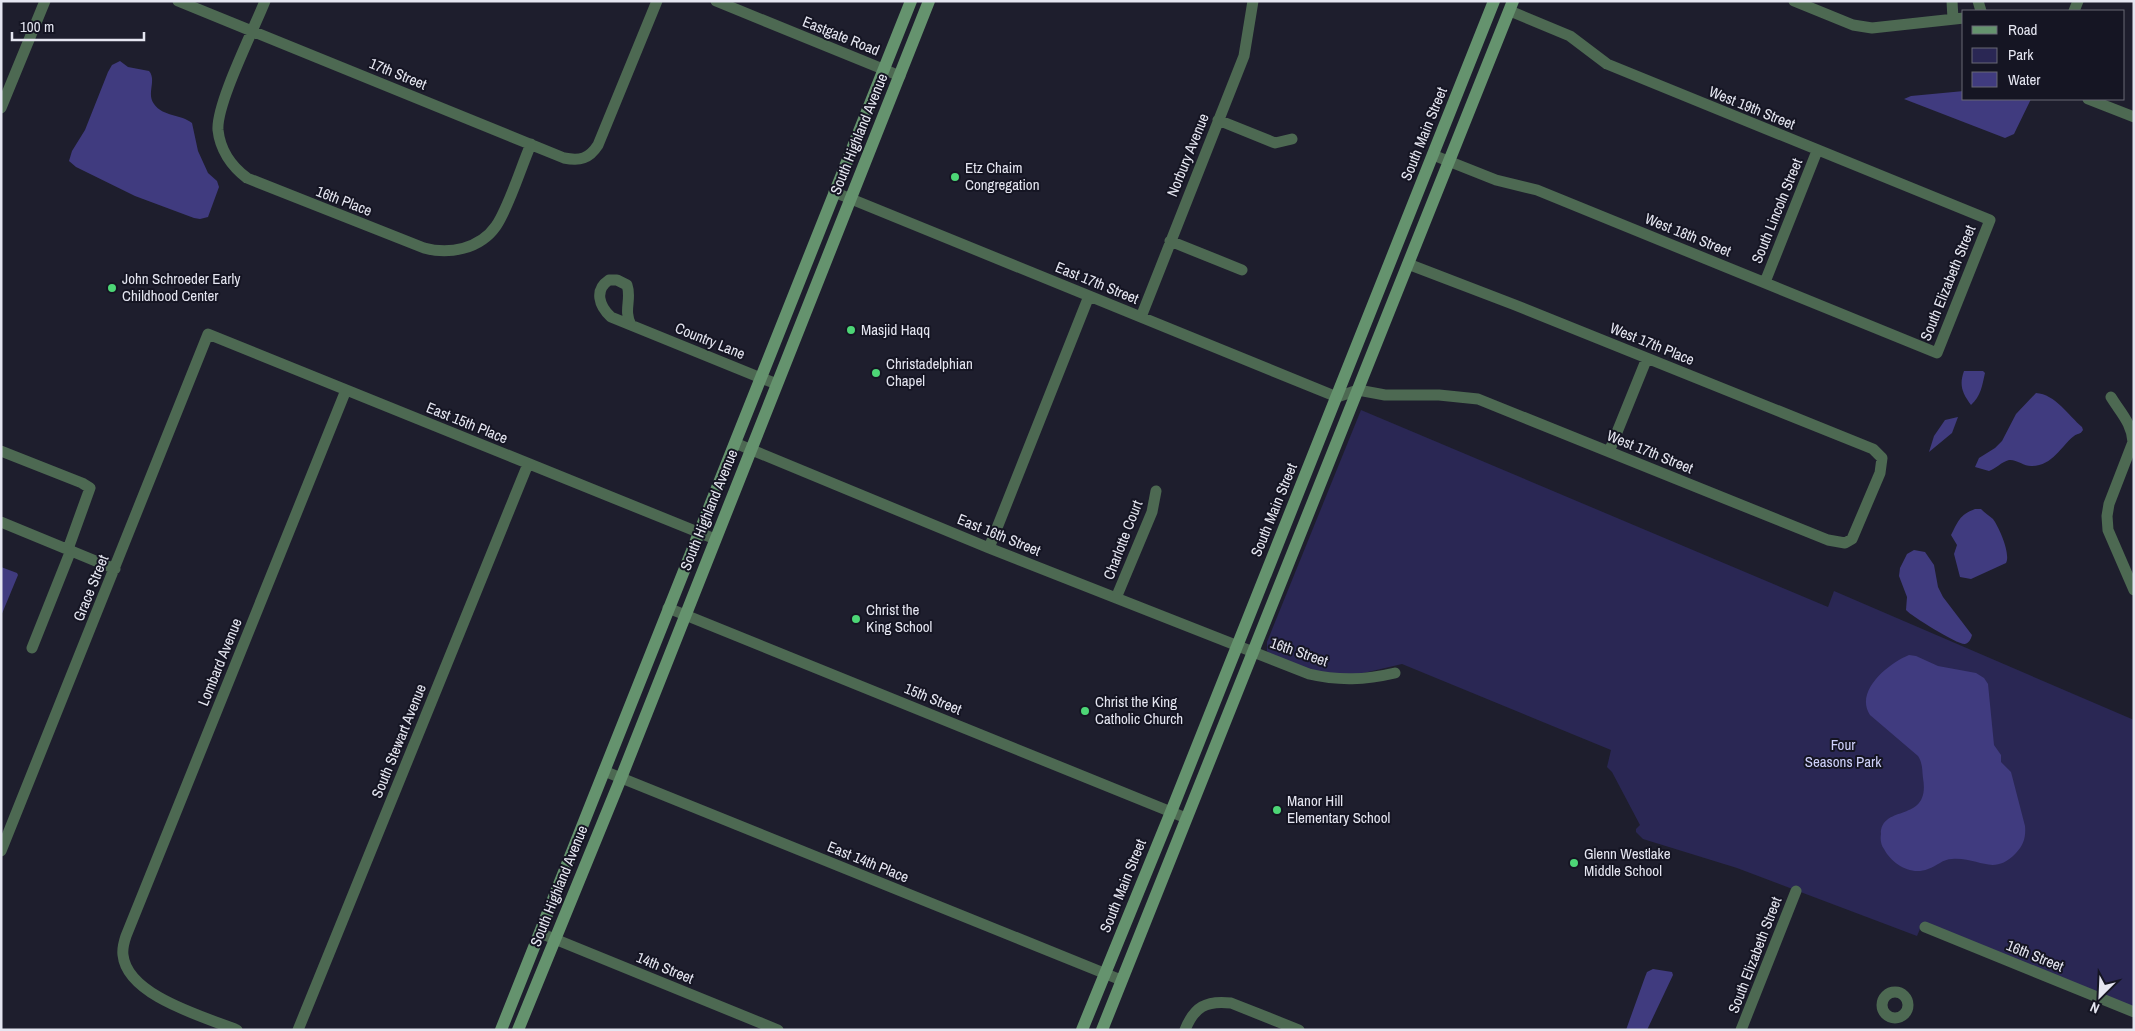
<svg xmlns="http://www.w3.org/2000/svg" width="2135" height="1031" font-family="'Archivo Narrow',sans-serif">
	<rect width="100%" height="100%" fill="#1e1e2d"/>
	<path fill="#2a2754" d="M 1361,410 L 1828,607 L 1834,591 L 2134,720 L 2134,1007 L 1923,922 L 1917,936 L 1737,868 L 1643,839 L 1636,832 L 1636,829 L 1640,825 L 1612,772 L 1607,767 L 1611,750 L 1402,664 L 1355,675 L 1319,673 L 1270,654 L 1267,651 L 1267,642 Z"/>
	<path fill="#403b7f" d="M 120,61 L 128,67 L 149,71 C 157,80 146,94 154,104 C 163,117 181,114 192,123 L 198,151 L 208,173 L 217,181 L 219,187 L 208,217 L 200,219 L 194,218 L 135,196 L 76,167 L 69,161 L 72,151 L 85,130 L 108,72 L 112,65 Z
		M 1964,91 L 1964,99 L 2031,99 L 2014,134 L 2005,138 L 1904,99 L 1911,96 Z
		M 1964,371 L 1983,371 L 1985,373 C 1982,386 1981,396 1971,405 C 1962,393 1959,385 1964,371 Z
		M 2036,393 C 2055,394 2069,416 2082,427 L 2083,430 C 2080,435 2078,433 2074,436 C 2060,447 2053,466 2031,466 C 2024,466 2016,459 2009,460 C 2001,462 1997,468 1989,471 L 1975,467 L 1979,458 L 1995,448 L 2002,441 L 2016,414 Z
		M 1958,417 L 1952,433 L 1929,452 L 1934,436 L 1945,420 Z
		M 1975,509 L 1981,509 C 1984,512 1989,516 1993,519 C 1999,527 2011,554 2006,563 L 1971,579 L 1960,577 L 1954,554 L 1957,545 L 1951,535 C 1958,522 1959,515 1975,509 Z
		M 1914,550 L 1925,552 L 1934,565 L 1938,587 L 1943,597 L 1972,635 C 1971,639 1969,643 1965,644 C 1958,645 1911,616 1906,610 L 1907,597 L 1899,576 L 1900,568 L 1907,554 Z
		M 1,567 L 17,573 L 18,575 L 1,616 Z
		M 1909,655 L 1916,656 L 1938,666 L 1976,673 L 1984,678 L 1988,684 L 1994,745 L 2001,755 L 2001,762 L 2011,772 L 2025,826 C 2026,836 2024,845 2016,853 C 1993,877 1980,857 1952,859 C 1943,859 1937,866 1928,869 C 1911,876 1892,864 1884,849 C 1881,845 1880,839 1881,834 C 1881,803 1931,824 1923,778 C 1922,770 1923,764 1918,756 L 1870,715 C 1854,691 1889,663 1909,655 Z
		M 1653,969 L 1672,972 L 1673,975 L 1647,1030 L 1626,1030 L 1645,977 L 1647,972 Z"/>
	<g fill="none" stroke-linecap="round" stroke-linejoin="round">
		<path stroke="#4d6952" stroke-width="11" d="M 178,1 L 564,158 C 580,161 589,159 598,145 L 657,1
			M 265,1 C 254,29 216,104 218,130 C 220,149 231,166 247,178 L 424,248 C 449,255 480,249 496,226 C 509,207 521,167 531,144
			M 716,1 L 900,76
			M 1794,1 L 1853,25 L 1872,28 L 1964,18
			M 1952,1 L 1953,19
			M 1978,1 L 1981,11
			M 2074,11 L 2078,1
			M 2088,99 L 2134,117
			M 1,108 L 45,1
			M 1218,120 L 1275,143 L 1292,139
			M 1433,155 L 1496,180 L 1537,190 L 1937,353 L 1990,220 L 1607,64 L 1570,36 L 1510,11
			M 834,192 L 1337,397 L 1358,390 L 1385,395 L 1439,395 L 1478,399 L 1828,540 L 1845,543 L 1852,539 L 1880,473 L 1882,458 L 1873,449 L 1515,305 L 1408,264
			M 1170,241 L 1242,270
			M 1765,282 L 1817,151
			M 1141,317 L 1244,56 L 1253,1
			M 631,325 C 623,310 632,299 627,285 L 617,280 L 609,280 C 594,290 599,306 611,317 L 761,378 L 777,384
			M 2111,397 C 2120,412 2132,423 2133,442 L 2109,504 L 2107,516 L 2108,530 L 2134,590
			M 735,443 L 989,548 L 1309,674 C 1339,681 1365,680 1395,673
			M 1,451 L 82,483 L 90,488 L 68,549
			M 1609,452 L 1647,358
			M 1,522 L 115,569
			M 989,548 L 1089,296
			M 1116,598 L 1152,512 L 1156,491
			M 668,608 L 1186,818
			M 32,648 L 71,550
			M 604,771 L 1121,980
			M 1,851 L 208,334 L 715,539
			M 1925,927 L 2134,1012
			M 540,933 L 778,1030
			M1882 1005a13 13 0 1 1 26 0a13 13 0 1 1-26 0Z
			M 237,1030 C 205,1017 127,996 123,955 C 122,948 124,942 126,936 L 346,390
			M 298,1030 L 528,464
			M 1185,1030 C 1194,1007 1206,1000 1231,1003 L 1299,1030
			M 1741,1030 L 1796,891"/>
		<path stroke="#65936e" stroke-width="12" d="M 501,1030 L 911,1
			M 518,1030 L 621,778 L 929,1
			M 1082,1030 L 1171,812 L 1494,1
			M 1102,1030 L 1513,1"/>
	</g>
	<g fill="#4dd676" stroke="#151523" stroke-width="2">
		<circle cx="955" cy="177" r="5"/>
		<circle cx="112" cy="288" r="5"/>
		<circle cx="851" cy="330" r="5"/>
		<circle cx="876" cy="373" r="5"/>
		<circle cx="856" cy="619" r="5"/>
		<circle cx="1085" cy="711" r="5"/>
		<circle cx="1277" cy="810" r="5"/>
		<circle cx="1574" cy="863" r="5"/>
	</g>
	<g text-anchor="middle" stroke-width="4" stroke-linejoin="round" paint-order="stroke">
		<g font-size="15" fill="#e5e6f1" stroke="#151523">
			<text transform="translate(841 36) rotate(22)" y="5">Eastgate Road</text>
			<text transform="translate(398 74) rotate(22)" y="5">17th Street</text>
			<text transform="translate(1752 108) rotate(22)" y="5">West 19th Street</text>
			<text transform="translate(859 134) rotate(-68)" y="5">South Highland Avenue</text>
			<text transform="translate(1424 134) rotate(-68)" y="5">South Main Street</text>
			<text transform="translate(1188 155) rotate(-68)" y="5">Norbury Avenue</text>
			<text transform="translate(344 201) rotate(21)" y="5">16th Place</text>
			<text transform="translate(1777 211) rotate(-68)" y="5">South Lincoln Street</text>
			<text transform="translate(1688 235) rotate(22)" y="5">West 18th Street</text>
			<text transform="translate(1097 283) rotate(22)" y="5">East 17th Street</text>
			<text transform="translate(1948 283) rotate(-68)" y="5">South Elizabeth Street</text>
			<text transform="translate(710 341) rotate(22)" y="5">Country Lane</text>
			<text transform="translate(1652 344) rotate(22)" y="5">West 17th Place</text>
			<text transform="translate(467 423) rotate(22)" y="5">East 15th Place</text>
			<text transform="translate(1650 452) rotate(22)" y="5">West 17th Street</text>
			<text transform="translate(709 510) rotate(-68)" y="5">South Highland Avenue</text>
			<text transform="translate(1274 510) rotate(-68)" y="5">South Main Street</text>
			<text transform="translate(999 535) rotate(22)" y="5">East 16th Street</text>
			<text transform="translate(1123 540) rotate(-69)" y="5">Charlotte Court</text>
			<text transform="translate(91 588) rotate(-68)" y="5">Grace Street</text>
			<text transform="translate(1299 652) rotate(19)" y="5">16th Street</text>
			<text transform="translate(220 662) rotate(-68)" y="5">Lombard Avenue</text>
			<text transform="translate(933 699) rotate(22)" y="5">15th Street</text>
			<text transform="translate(399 741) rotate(-68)" y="5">South Stewart Avenue</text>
			<text transform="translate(868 862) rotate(22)" y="5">East 14th Place</text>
			<text transform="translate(559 886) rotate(-68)" y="5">South Highland Avenue</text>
			<text transform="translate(1123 886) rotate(-68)" y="5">South Main Street</text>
			<text transform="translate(1755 955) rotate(-69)" y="5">South Elizabeth Street</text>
			<text transform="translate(2035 956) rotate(22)" y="5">16th Street</text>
			<text transform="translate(665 968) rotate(22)" y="5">14th Street</text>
		</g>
		<g font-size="15" fill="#e5e6f1" stroke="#151523" text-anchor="start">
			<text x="965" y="173">Etz Chaim<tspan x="965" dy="17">Congregation</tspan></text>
			<text x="122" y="284">John Schroeder Early<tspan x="122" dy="17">Childhood Center</tspan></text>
			<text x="861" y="335">Masjid Haqq</text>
			<text x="886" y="369">Christadelphian<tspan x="886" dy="17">Chapel</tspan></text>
			<text x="866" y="615">Christ the<tspan x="866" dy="17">King School</tspan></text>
			<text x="1095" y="707">Christ the King<tspan x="1095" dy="17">Catholic Church</tspan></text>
			<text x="1287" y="806">Manor Hill<tspan x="1287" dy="17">Elementary School</tspan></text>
			<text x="1584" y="859">Glenn Westlake<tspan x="1584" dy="17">Middle School</tspan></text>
		</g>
		<g font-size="15" fill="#cfd1fa" stroke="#151523">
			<text x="1843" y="750">Four<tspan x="1843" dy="17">Seasons Park</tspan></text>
		</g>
	</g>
	<rect width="2135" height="1031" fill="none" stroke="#e5e6f1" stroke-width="5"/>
	<rect x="1962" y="10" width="162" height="90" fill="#151523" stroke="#686975"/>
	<rect x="1972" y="26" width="25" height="8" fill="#65936e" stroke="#686975"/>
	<text x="2008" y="35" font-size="15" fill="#e5e6f1">Road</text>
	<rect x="1972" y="48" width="25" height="15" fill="#2a2754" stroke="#686975"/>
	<text x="2008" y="60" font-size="15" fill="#e5e6f1">Park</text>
	<rect x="1972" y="72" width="25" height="15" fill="#403b7f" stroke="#686975"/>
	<text x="2008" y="85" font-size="15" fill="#e5e6f1">Water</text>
	<g transform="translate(2100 996) rotate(204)" stroke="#151523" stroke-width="4" paint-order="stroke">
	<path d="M0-4L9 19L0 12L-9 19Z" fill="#e5e6f1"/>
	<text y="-8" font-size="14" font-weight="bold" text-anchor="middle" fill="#e5e6f1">N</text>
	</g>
	<path d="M12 32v8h132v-8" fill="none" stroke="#e5e6f1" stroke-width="2.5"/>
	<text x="20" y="32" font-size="15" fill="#e5e6f1" stroke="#151523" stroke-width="4" paint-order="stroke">100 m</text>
</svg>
